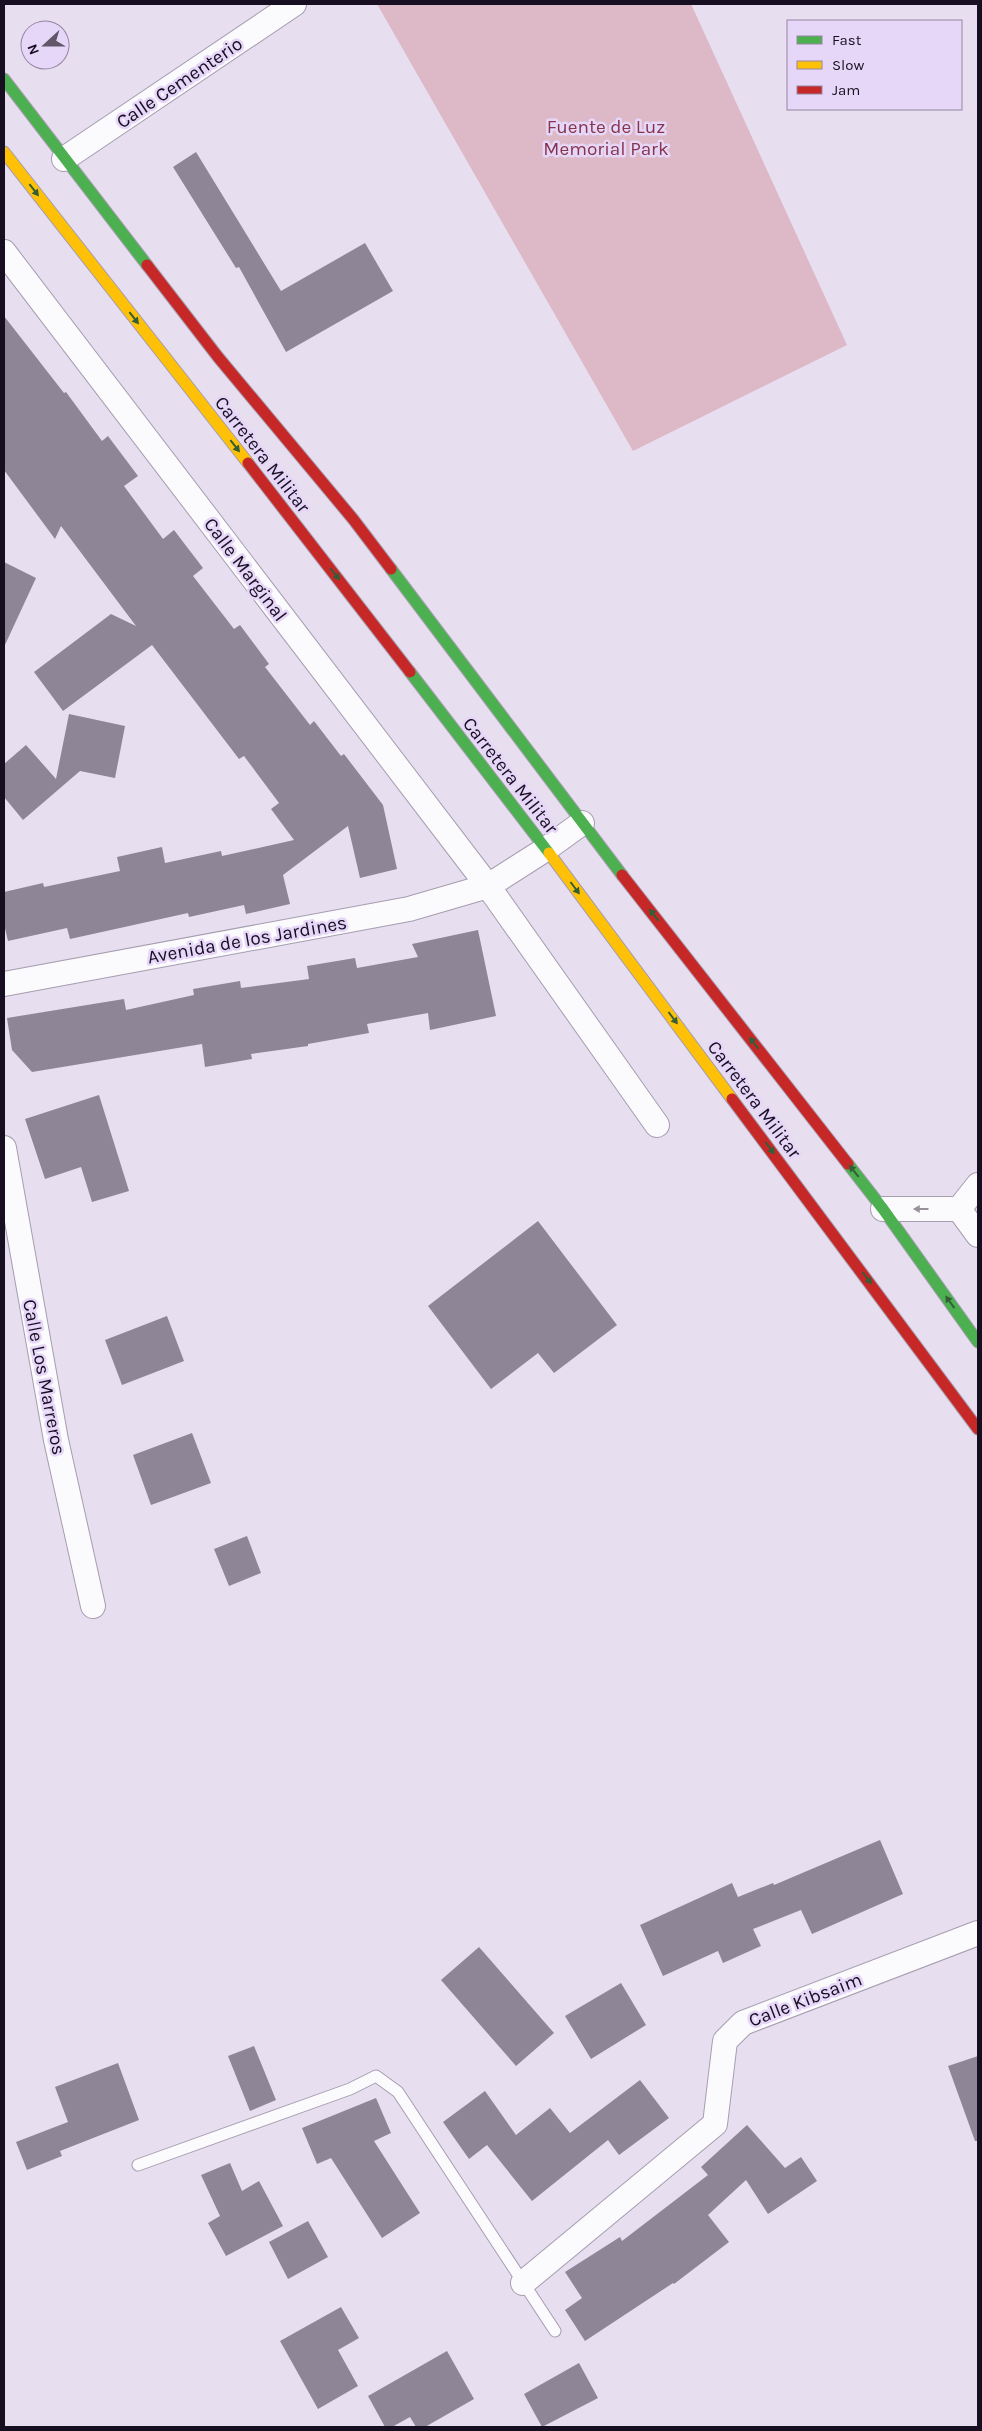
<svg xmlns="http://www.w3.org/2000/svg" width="982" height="2431" font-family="Karla,sans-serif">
	<rect width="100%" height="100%" fill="#e7def0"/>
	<path fill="#ddb8c6" d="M 377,4 L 691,4 L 847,345 L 633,451 Z"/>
	<path fill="#8e8697" d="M 196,152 L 281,291 L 365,243 L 393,291 L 286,352 L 239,267 L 236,268 L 173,167 Z
		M 4,316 L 64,393 L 66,392 L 102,441 L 108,436 L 138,476 L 124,486 L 163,539 L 174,530 L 203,568 L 193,576 L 234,629 L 240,625 L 269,664 L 265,667 L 310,725 L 314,721 L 341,756 L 344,754 L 383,805 L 397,869 L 360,878 L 348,826 L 283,875 L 290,904 L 246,914 L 244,905 L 189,917 L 188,913 L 70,939 L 67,928 L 8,941 L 4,924 L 4,892 L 43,883 L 44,887 L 120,871 L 117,857 L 162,847 L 165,863 L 221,851 L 222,856 L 294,840 L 271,809 L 279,803 L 244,756 L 239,759 L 152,645 L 63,711 L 34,672 L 111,614 L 136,626 L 61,526 L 55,539 L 4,470 Z
		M 4,562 L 36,578 L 4,647 Z
		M 69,714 L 125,726 L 115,778 L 80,771 L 23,820 L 4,797 L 4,764 L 26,745 L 56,779 Z
		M 478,930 L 496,1016 L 430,1030 L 428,1013 L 367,1024 L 369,1033 L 308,1044 L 308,1046 L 251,1054 L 252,1059 L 205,1067 L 202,1044 L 32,1072 L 12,1050 L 7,1018 L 124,999 L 126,1010 L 194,995 L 193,989 L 240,981 L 241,988 L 309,979 L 307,966 L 355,958 L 357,968 L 418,957 L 412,944 Z
		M 99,1095 L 129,1191 L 92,1202 L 81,1167 L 45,1179 L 25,1119 Z
		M 538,1221 L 617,1325 L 554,1373 L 538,1353 L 491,1389 L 428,1306 Z
		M 167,1316 L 184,1361 L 122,1385 L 105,1340 Z
		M 192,1433 L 211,1483 L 151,1505 L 133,1455 Z
		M 247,1536 L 261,1573 L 229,1586 L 214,1549 Z
		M 880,1840 L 903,1894 L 812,1934 L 801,1910 L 753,1929 L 761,1946 L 723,1963 L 718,1951 L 663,1976 L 640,1925 L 732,1883 L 738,1897 L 773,1883 L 774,1885 Z
		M 479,1947 L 554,2033 L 516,2066 L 441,1980 Z
		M 621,1983 L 646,2025 L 591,2059 L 565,2016 Z
		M 254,2046 L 276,2100 L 250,2111 L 228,2056 Z
		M 978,2056 L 978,2141 L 975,2141 L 948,2066 Z
		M 118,2063 L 139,2120 L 60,2151 L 62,2156 L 27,2170 L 16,2142 L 68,2122 L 55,2087 Z
		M 640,2080 L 669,2118 L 619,2155 L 608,2140 L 532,2201 L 487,2145 L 469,2159 L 443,2122 L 485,2091 L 516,2135 L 550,2108 L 570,2133 Z
		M 376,2098 L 391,2133 L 374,2141 L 420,2213 L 382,2238 L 331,2158 L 317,2164 L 302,2128 Z
		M 747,2125 L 785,2168 L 801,2157 L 817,2181 L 768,2214 L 746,2180 L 708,2215 L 729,2242 L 674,2284 L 673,2283 L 585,2341 L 565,2310 L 582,2298 L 565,2272 L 620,2237 L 622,2241 L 708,2175 L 701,2167 Z
		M 230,2163 L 242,2191 L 259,2181 L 283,2226 L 226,2256 L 208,2223 L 220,2216 L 201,2175 Z
		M 308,2221 L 328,2257 L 288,2279 L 269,2242 Z
		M 341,2307 L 359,2338 L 338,2350 L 358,2386 L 318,2409 L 280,2341 Z
		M 447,2351 L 474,2399 L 425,2427 L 416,2427 L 410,2417 L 392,2427 L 385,2427 L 368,2396 Z
		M 579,2363 L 598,2398 L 542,2427 L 524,2394 Z"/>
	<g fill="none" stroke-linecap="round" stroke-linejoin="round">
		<g stroke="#a69daf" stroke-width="13">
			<path id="lane" d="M 138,2165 L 350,2089 L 376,2076 L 398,2092 L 555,2331"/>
		</g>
		<g stroke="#a69daf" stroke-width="26">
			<path id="street" d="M 64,159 L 294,4
				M 4,252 L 488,886 L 657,1125
				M 4,984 L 409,909 L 488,886 L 546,849 L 582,823
				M 4,1148 L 56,1440 L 93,1606
				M 883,1209 L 959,1209
				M 959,1209 L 978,1235
				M 959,1209 L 978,1185
				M 523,2283 L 715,2124 L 725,2041 L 743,2023 L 978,1933"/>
		</g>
		<g stroke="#a69daf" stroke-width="13">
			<path id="fast" d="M 4,79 L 147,265
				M 391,569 L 622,875
				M 410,672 L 549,853
				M 848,1164 L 883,1209 L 978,1342"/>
		</g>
		<g stroke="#a69daf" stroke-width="13">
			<path id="slow" d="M 4,152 L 248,463
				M 549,853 L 732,1099"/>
		</g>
		<g stroke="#a69daf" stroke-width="13">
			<path id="jam" d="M 147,265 L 218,357 L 353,519 L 391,569
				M 248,463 L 410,672
				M 622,875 L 848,1164
				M 732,1099 L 978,1429"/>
		</g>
		<use href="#lane" stroke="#fbfafd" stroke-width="11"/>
		<use href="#street" stroke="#fbfafd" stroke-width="24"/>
		<use href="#fast" stroke="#4caf50" stroke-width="11"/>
		<use href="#slow" stroke="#ffc107" stroke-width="11"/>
		<use href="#jam" stroke="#c62828" stroke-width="11"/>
	</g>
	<defs><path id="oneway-solid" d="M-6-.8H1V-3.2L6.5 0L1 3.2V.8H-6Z" transform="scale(1.25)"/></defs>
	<g fill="#325e38">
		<use href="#oneway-solid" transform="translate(34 190) rotate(52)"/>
		<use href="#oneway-solid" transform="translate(134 318) rotate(52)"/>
		<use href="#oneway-solid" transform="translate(235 446) rotate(52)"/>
		<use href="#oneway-solid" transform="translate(335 574) rotate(52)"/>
		<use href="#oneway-solid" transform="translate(575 888) rotate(53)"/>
		<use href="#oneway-solid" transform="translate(654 915) rotate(-128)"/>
		<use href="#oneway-solid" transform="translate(673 1018) rotate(53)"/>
		<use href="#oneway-solid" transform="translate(754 1043) rotate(-128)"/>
		<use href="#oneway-solid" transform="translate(770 1148) rotate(53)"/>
		<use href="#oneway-solid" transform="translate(854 1171) rotate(-128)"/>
		<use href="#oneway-solid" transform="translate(867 1278) rotate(53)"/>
		<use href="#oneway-solid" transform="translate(950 1302) rotate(-126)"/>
	</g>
	<use fill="#95909a" href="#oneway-solid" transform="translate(921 1209) rotate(-180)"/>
	<g text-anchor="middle" stroke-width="5" stroke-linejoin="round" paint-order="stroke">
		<g font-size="19" fill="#180e21" stroke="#e6d6f8">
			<text transform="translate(179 82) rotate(-34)" y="7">Calle Cementerio</text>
			<text transform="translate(263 454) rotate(52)" y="7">Carretera Militar</text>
			<text transform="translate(246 569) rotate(53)" y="7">Calle Marginal</text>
			<text transform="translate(511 775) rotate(52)" y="7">Carretera Militar</text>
			<text transform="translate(247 939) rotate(-10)" y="7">Avenida de los Jardines</text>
			<text transform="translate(755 1099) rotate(53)" y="7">Carretera Militar</text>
			<text transform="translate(45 1377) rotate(79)" y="7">Calle Los Marreros</text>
			<text transform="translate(805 1999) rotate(-21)" y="7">Calle Kibsaim</text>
		</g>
		<g font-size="19" fill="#86354a" stroke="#e6d6f8">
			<text x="606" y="133">Fuente de Luz<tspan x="606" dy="22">Memorial Park</tspan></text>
		</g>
	</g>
	<rect width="982" height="2431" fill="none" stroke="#180e21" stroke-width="10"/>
	<rect x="787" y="20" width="175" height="90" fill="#e6d6f8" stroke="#9486a2"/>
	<rect x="797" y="36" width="25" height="8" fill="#4caf50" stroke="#9486a2"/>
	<text x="832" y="45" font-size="15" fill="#180e21">Fast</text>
	<rect x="797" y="61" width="25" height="8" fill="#ffc107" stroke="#9486a2"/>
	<text x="832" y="70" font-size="15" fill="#180e21">Slow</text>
	<rect x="797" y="86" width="25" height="8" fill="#c62828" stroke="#9486a2"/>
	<text x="832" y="95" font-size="15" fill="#180e21">Jam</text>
	<g transform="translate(45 45) rotate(249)"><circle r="24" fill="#e6d6f8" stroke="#9486a2"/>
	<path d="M0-4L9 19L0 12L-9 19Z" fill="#605769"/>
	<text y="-8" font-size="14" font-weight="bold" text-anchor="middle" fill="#180e21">N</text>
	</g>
</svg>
